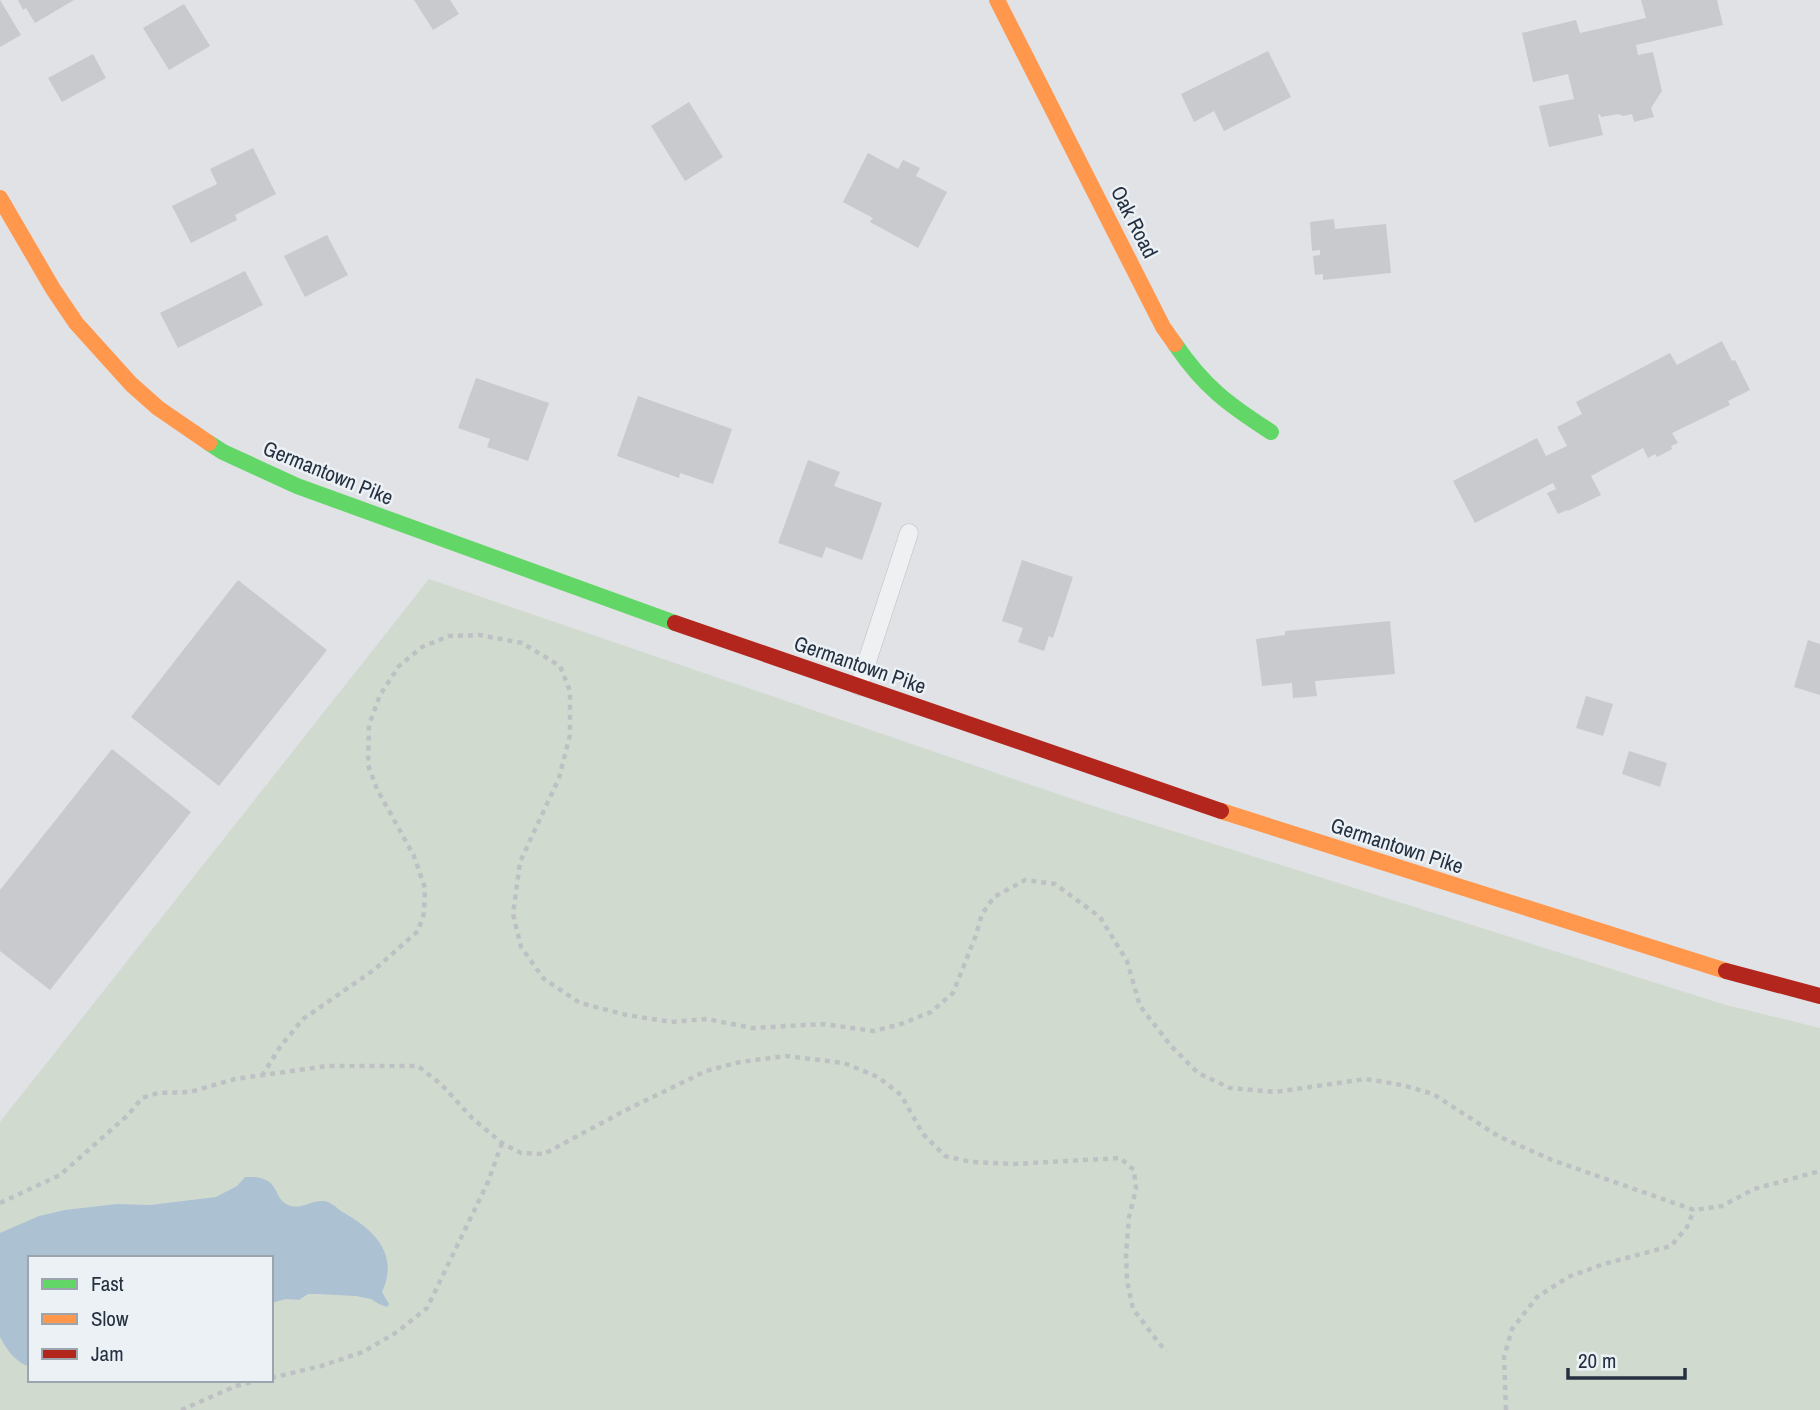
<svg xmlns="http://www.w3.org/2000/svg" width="1820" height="1410" font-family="'Archivo Narrow',sans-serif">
	<rect width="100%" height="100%" fill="#e0e2e5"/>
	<path fill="#d1dacf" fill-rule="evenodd" d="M 429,579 L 1087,804 L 1726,1005 L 1820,1028 L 1820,1410 L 0,1410 L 0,1122 ZM 30,1258 L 271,1258 L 271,1380 L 30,1380 Z"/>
	<path fill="#acc2d3" d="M 245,1177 C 284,1175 270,1200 291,1206 C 302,1209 312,1200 323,1201 C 329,1201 336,1207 341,1211 C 373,1229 400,1253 382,1292 L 389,1304 L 387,1307 L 379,1304 L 371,1299 L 356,1296 L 317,1294 L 308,1294 L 299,1300 L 286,1299 L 271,1303 L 271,1258 L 30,1258 L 30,1367 C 15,1362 7,1350 0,1337 L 0,1233 L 39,1216 L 65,1210 L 117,1204 L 150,1205 L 216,1197 L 237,1186 Z"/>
	<path fill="#c8cacd" d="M 0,0 L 21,35 L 0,47 Z
		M 18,0 L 74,0 L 35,23 L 26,8 L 23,10 Z
		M 414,0 L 450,0 L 459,14 L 433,30 Z
		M 1641,0 L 1717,0 L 1723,25 L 1636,45 L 1638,55 L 1653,52 L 1662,91 L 1651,108 L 1654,117 L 1634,122 L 1632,114 L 1623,116 L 1618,114 L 1601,117 L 1600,114 L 1598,115 L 1603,135 L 1549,147 L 1539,106 L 1574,99 L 1568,74 L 1533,82 L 1522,33 L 1576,20 L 1580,33 L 1646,18 Z
		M 184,4 L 210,46 L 169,70 L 143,28 Z
		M 1268,51 L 1291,97 L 1224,131 L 1214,111 L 1194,122 L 1181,94 Z
		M 93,54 L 106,78 L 62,102 L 48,78 Z
		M 689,102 L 723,157 L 685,181 L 651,126 Z
		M 253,148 L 276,194 L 235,215 L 237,220 L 191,243 L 172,206 L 217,184 L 210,169 Z
		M 868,153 L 898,169 L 903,160 L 920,168 L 916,176 L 947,192 L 918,248 L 870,222 L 873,218 L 843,202 Z
		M 1334,219 L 1335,229 L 1386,224 L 1391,273 L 1323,280 L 1323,274 L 1315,275 L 1313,256 L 1320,255 L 1320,250 L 1312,251 L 1310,222 Z
		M 327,235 L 348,275 L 305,297 L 284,256 Z
		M 245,271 L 263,305 L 178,348 L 160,313 Z
		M 1722,341 L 1732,361 L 1735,360 L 1750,390 L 1728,401 L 1730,405 L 1672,433 L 1678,443 L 1671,446 L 1672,449 L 1657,457 L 1655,454 L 1648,458 L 1643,448 L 1591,476 L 1601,495 L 1568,511 L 1567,510 L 1558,514 L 1547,493 L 1556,489 L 1553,483 L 1475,523 L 1453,481 L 1537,438 L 1546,456 L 1567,446 L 1557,427 L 1582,414 L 1576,402 L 1670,353 L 1677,365 Z
		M 476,378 L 549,403 L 528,461 L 487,447 L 490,439 L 458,428 Z
		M 638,396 L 732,429 L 713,484 L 680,473 L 679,478 L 617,456 Z
		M 808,460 L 840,472 L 834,486 L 882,503 L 862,560 L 826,547 L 822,558 L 778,543 Z
		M 1022,560 L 1073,577 L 1053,638 L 1049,636 L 1044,651 L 1018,642 L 1023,628 L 1002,621 Z
		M 238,580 L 327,650 L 219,786 L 131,717 Z
		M 1390,621 L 1395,674 L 1315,681 L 1317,696 L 1293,698 L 1292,683 L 1262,686 L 1256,639 L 1285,635 L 1285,631 Z
		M 1808,640 L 1820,644 L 1820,695 L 1794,687 Z
		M 1586,696 L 1613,704 L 1603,736 L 1576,728 Z
		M 112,749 L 191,812 L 50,990 L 0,951 L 0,890 Z
		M 1629,751 L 1667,763 L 1660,787 L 1622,774 Z"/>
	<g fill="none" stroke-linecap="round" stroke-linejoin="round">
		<g stroke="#bec0c3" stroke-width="19">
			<path id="lane" d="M 859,686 L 909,533"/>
		</g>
		<path stroke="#bec1c4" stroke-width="4.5" stroke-dasharray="5 5" stroke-linecap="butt" d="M 262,1076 L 280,1047 L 303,1019 L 374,970 L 418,931 L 424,913 L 425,888 L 414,856 L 377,789 L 368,765 L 369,725 L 380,695 L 399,666 L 422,647 L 449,636 L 480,635 L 522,643 L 560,666 L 570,691 L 570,735 L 559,778 L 520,862 L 513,914 L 521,947 L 544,979 L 580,1003 L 627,1015 L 671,1022 L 707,1019 L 752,1028 L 823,1024 L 874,1031 L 901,1024 L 931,1012 L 953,993 L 976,935 L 982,914 L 994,897 L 1025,880 L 1055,884 L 1100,917 L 1127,961 L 1140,1006 L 1171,1046 L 1198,1073 L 1230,1088 L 1275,1092 L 1366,1079 L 1402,1085 L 1433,1094 L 1498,1136 L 1552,1160 L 1694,1210 L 1722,1206 L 1754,1189 L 1820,1171
			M 0,1203 L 60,1175 L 128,1115 L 142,1098 L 158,1093 L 190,1092 L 235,1079 L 327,1066 L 418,1066 L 442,1085 L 472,1118 L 502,1143 L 521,1153 L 544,1154 L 624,1111 L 706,1071 L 740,1062 L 786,1056 L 844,1063 L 878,1077 L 901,1095 L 923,1134 L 945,1156 L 971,1162 L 1013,1164 L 1120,1158 L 1134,1170 L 1136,1189 L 1129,1217 L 1126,1254 L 1127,1281 L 1133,1309 L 1166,1352
			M 271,1378 L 321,1366 L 363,1352 L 397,1332 L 427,1308 L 488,1182 L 502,1143
			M 181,1410 L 236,1386 L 260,1380
			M 1506,1410 L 1504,1357 L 1512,1329 L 1537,1297 L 1568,1277 L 1604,1264 L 1671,1246 L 1687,1227 L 1694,1210"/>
		<use href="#lane" stroke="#eff0f2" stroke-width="18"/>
		<path stroke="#63d668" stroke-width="16" d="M 1175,344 C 1204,387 1229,405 1271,432
			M 209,443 L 223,452 L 297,486 L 675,623"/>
		<path stroke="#ff974d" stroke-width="16" d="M 997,0 L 1163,327 L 1175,344
			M 0,198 L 53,289 L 76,323 L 131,384 L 158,408 L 209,443
			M 1221,811 L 1726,971"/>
		<path stroke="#b3261e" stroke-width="16" d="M 675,623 L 1221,811
			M 1726,971 L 1820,996"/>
	</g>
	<g text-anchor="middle" stroke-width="5" stroke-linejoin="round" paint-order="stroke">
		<g font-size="21" fill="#253140" stroke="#ecf1f6">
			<text transform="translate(1134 222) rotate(63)" y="7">Oak Road</text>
			<text transform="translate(328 473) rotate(22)" y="7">Germantown Pike</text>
			<text transform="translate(860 665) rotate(19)" y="7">Germantown Pike</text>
			<text transform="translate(1397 846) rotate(18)" y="7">Germantown Pike</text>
		</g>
	</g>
	<rect x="28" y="1256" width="245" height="126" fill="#ecf1f6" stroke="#9ca4ad" stroke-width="2"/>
	<rect x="42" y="1279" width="35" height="10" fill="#63d668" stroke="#9ca4ad" stroke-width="2"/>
	<text x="91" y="1291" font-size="21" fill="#253140">Fast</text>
	<rect x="42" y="1314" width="35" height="10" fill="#ff974d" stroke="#9ca4ad" stroke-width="2"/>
	<text x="91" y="1326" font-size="21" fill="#253140">Slow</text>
	<rect x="42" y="1349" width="35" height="10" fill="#b3261e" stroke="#9ca4ad" stroke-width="2"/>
	<text x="91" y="1361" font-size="21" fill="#253140">Jam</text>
	<path d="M1568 1368v10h117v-10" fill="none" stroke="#253140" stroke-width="3.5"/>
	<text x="1578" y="1368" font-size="21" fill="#253140" stroke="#ecf1f6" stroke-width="5" paint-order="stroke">20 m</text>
</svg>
